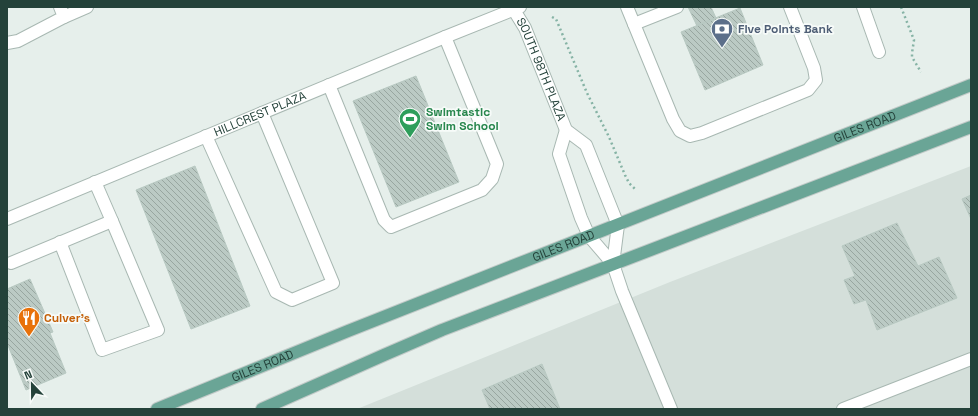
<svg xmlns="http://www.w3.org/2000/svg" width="978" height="416" font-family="'Space Grotesk',sans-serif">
	<defs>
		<pattern id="building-back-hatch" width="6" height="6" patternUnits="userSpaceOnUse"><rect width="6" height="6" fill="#bbcac4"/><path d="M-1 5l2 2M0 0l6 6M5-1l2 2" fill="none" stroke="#98a6a0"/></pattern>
	</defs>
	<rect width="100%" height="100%" fill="#e6efeb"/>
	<path fill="#d4dfda" d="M 971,166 L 971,409 L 357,409 L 670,282 Z"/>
	<path fill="url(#building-back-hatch)" stroke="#b8c9c2" d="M 688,7 L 711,7 L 716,18 L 697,26 Z
		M 740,8 L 763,65 L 705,90 L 681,32 Z
		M 416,76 L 459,182 L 396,207 L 353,101 Z
		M 195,166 L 250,306 L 191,329 L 136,190 Z
		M 971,195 L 971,219 L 962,199 Z
		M 897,223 L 918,266 L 939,257 L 957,298 L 877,330 L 866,300 L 854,304 L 844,280 L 855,276 L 842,246 Z
		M 30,279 L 53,332 L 50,333 L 66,373 L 26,390 L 7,343 L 7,289 Z
		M 542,364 L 560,409 L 490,409 L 482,390 Z"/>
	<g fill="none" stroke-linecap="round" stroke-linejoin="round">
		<g stroke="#a8b8b2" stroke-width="14">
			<g id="minor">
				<path id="s1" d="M 512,7 L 525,28 L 566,130 L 586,145 L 618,225 L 613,264"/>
				<path d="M 627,7 L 673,119 L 680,131 L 690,136 L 702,133 L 808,90 L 816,80 L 814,68 L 790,7"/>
				<path d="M 863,7 L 879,52"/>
				<path d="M 64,17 L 87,7"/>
				<path d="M 634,24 L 677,7"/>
				<path d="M 7,43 L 18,41 L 64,17 L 60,7"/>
				<path d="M 329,85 L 384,220 L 391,227 L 482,190 L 492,179 L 497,164 L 445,37"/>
				<path d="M 566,130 L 559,154 L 581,218 L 589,236 L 613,264 L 622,291 L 671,409"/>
				<path d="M 206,136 L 276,292 L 292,300 L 333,283 L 262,113"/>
				<path id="s2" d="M 7,219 L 445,37 L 520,7"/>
				<path d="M 60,242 L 102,350 L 158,330 L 112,221"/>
				<path d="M 11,263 L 112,221 L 95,182"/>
				<path d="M 843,409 L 971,359"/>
			</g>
		</g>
		<g stroke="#c2cac8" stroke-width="14">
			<g id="major">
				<path id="s3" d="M 157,409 L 348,331 L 971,85"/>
				<path d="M 262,409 L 384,355 L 442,330 L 971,127"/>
			</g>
		</g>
		<path stroke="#86b3a5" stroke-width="2.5" stroke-dasharray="2 3" stroke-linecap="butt" d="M 901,7 L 914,40 L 912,53 L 912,57 L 921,72
			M 552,17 L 556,19 L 587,93 L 609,137 L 625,175 L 629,183 L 635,189"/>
		<use href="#minor" stroke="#fff" stroke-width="12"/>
		<use href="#major" stroke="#6aa596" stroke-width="12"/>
	</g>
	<defs>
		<g id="bank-pin" transform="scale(1.15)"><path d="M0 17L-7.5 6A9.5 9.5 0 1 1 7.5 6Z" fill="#5c6f8a" stroke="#f7fbf9"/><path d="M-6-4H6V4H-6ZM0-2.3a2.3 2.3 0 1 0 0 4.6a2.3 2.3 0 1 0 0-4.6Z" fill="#fff"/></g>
		<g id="stadium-pin" transform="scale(1.15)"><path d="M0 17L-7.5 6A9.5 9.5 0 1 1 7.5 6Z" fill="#2e9e5b" stroke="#f7fbf9"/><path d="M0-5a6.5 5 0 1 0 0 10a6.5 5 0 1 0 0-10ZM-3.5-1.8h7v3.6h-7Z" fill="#fff"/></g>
		<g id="restaurant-pin" transform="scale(1.15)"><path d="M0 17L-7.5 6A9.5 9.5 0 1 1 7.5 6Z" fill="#e8710a" stroke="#f7fbf9"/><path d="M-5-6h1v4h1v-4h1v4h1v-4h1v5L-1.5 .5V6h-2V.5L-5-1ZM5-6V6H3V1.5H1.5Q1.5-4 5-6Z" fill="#fff"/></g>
	</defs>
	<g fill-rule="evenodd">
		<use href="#bank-pin" x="722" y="29"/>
		<use href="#stadium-pin" x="410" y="119"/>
		<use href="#restaurant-pin" x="29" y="318"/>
	</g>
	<g text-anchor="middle" stroke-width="3.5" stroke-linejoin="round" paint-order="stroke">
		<g font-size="12" font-weight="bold" fill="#4e5e75" stroke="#f7fbf9" text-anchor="start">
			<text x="738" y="33">Five Points Bank</text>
		</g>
		<g font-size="12" fill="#24423a" stroke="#f7fbf9">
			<text dy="4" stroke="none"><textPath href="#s1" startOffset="69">SOUTH 98TH PLAZA</textPath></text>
			<text dy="4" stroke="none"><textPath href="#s2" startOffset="274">HILLCREST PLAZA</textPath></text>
			<text dy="4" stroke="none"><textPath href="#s3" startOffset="762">GILES ROAD</textPath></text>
			<text dy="4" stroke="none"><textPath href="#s3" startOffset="438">GILES ROAD</textPath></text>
			<text dy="4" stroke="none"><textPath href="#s3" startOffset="114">GILES ROAD</textPath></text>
		</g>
		<g font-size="12" font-weight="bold" fill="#27864d" stroke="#f7fbf9" text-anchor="start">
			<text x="426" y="116">Swimtastic<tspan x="426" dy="14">Swim School</tspan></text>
		</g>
		<g font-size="12" font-weight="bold" fill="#c56008" stroke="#f7fbf9" text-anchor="start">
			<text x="44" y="322">Culver's</text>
		</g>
	</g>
	<rect width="978" height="416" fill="none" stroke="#24423a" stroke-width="16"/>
	<g transform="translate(32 384) rotate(338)" stroke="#f7fbf9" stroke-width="3" paint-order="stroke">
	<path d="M0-3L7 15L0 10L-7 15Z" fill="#24423a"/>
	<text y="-6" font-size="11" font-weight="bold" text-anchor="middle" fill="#24423a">N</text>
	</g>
</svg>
